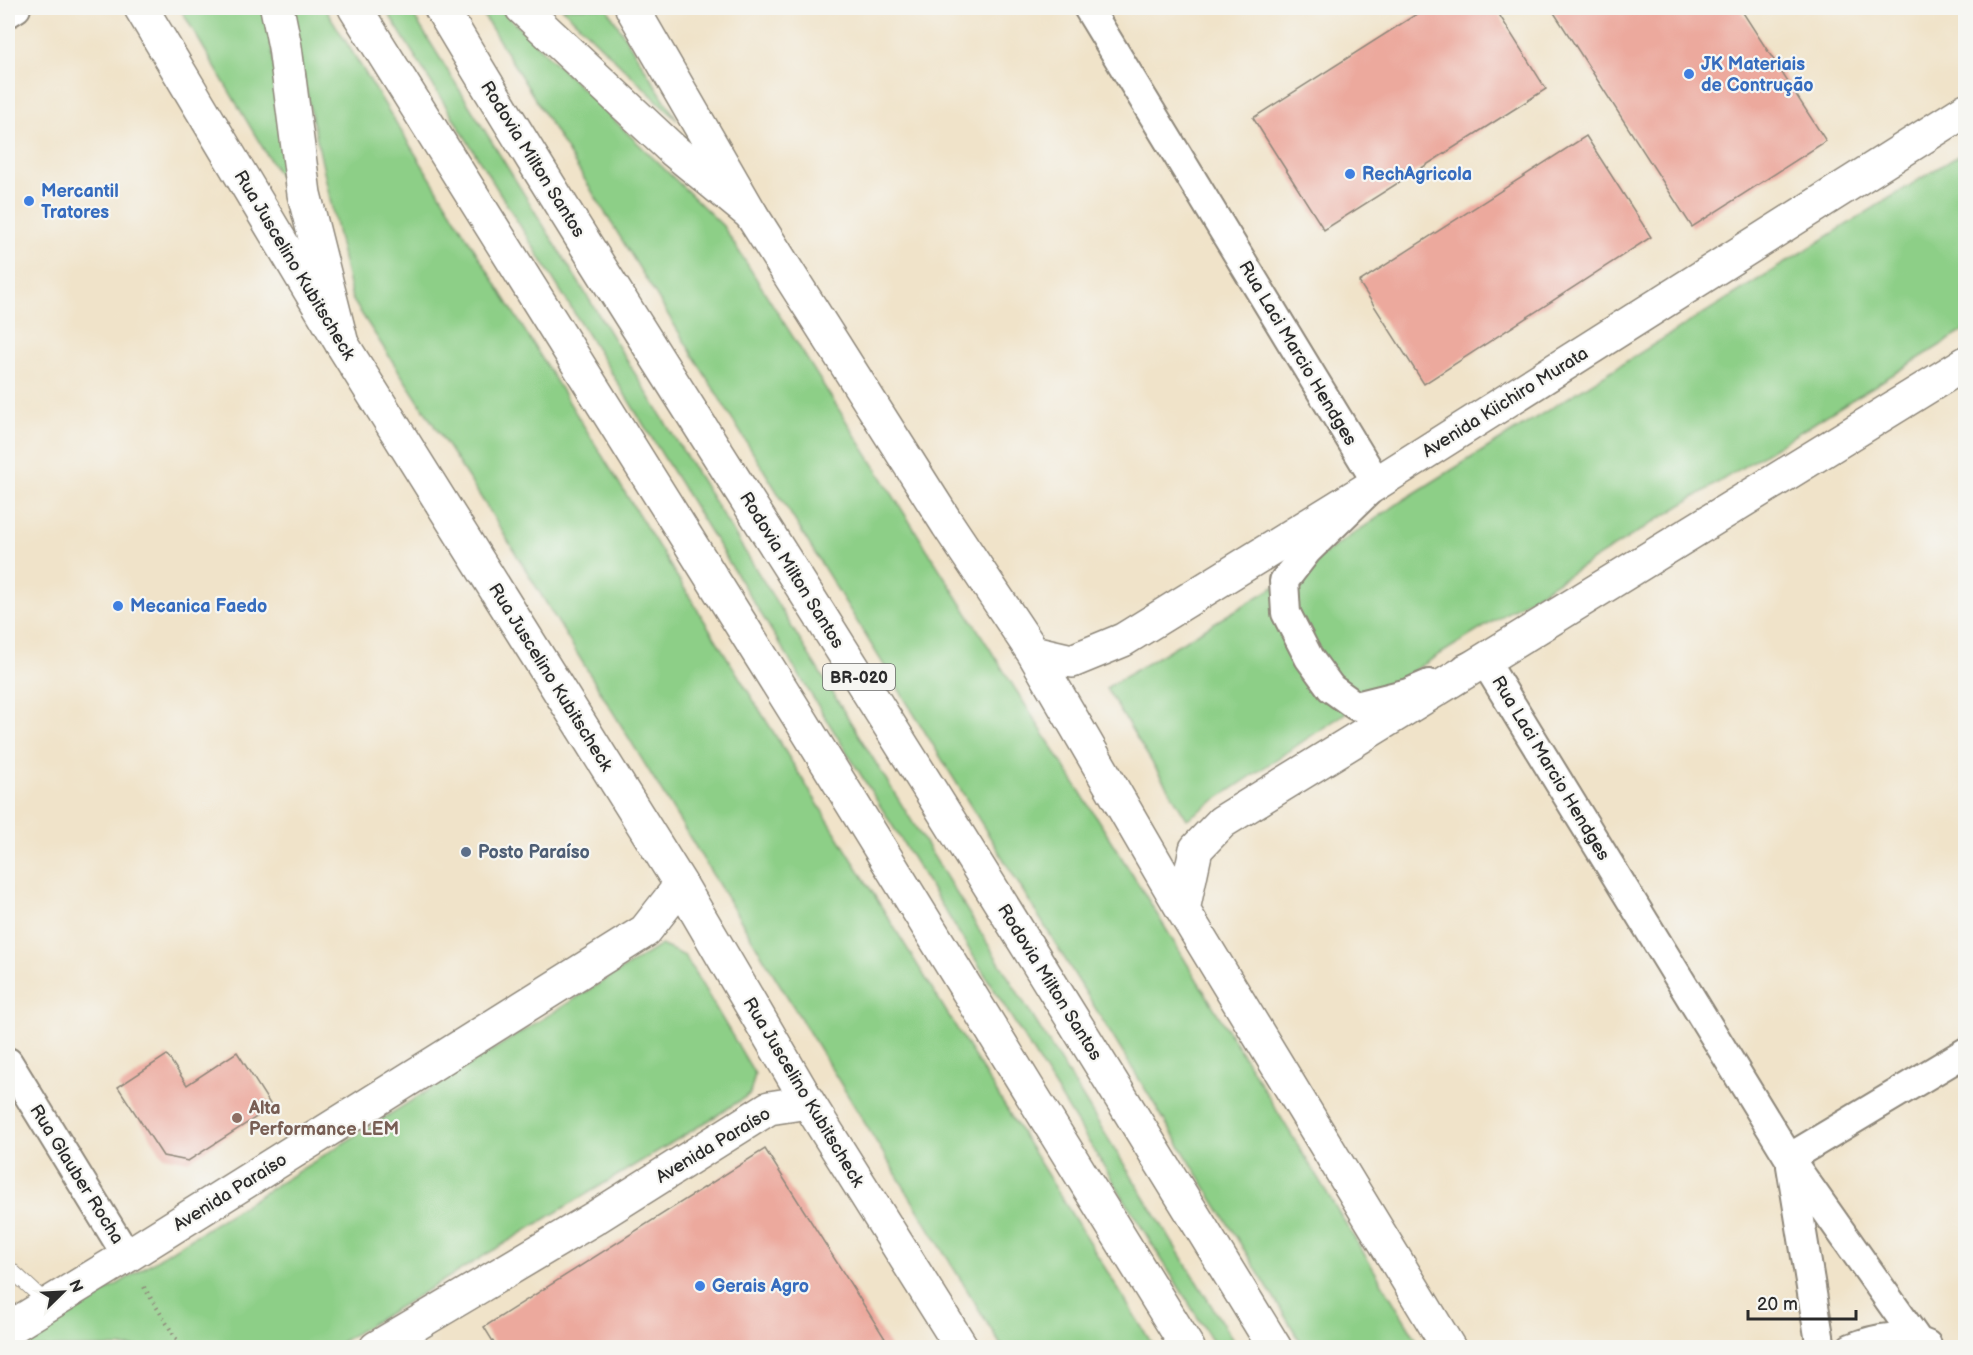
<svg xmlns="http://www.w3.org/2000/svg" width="1973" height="1355" font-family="'Balsamiq Sans',sans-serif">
	<rect width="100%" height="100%" fill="#f6f6f2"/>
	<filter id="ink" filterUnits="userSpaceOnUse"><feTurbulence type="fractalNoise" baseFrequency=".0167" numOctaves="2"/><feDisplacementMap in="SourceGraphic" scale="12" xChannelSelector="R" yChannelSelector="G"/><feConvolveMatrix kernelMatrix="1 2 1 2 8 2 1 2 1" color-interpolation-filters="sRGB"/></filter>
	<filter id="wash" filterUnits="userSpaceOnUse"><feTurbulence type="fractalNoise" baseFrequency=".008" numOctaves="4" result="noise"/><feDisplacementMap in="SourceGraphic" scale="24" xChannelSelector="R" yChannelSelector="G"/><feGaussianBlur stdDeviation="1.35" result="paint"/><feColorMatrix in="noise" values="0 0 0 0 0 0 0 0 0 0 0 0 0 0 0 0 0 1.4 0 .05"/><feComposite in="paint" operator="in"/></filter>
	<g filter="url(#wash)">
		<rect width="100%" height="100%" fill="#f0e3c9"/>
		<path fill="#8dcf87" stroke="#5c7d59" stroke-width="1.5" d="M 180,8 L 266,8 L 293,199 Z
			M 288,8 L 325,8 L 1154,1347 L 1002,1347 L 491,513 L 352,299 Z
			M 385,8 L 409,8 L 1237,1347 L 1216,1347 Z
			M 479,8 L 499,8 L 723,226 L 1144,893 L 1421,1347 L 1304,1347 Z
			M 562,8 L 607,8 L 677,120 Z
			M 1965,151 L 1965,330 L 1356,706 L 1187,819 L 1106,688 L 1284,581 L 1405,499 Z
			M 661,945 L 685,956 L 755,1074 L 750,1094 L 716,1116 L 333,1347 L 17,1347 Z"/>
		<g id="blocks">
			<path fill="#eca99d" d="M 1426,8 L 1495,8 L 1546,89 L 1324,230 L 1253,118 Z
				M 1551,8 L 1740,8 L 1826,141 L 1692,227 Z
				M 1586,136 L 1651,237 L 1424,384 L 1359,282 Z
				M 237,1052 L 272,1107 L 188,1161 L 163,1156 L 118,1087 L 167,1055 L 187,1085 Z
				M 765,1149 L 891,1348 L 497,1348 L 484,1327 Z"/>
		</g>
	</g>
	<g filter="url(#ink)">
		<use href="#blocks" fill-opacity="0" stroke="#8e877a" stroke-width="1.5"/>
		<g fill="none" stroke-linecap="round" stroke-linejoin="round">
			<g stroke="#8e877a" stroke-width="16">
				<path id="lane" d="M 8,1267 L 48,1304"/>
			</g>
			<g stroke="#8e877a" stroke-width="32">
				<path id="street" d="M 1088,8 L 1377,483 L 1307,551 L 1284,581 L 1286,613 L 1309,658 L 1331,688 L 1356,706 L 1408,693 L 1429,684
					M 8,13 L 16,8
					M 1466,668 L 1484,660 L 1789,1158 L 1918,1341
					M 8,1062 L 127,1256
					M 1789,1158 L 1966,1052
					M 1791,1166 L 1821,1348
					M 1851,1348 C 1877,1337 1901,1333 1927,1345"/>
			</g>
			<g stroke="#8e877a" stroke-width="36">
				<path id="secondary" d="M 141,8 L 342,344 L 681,885 L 808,1102 L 962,1348
					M 632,8 L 751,214 L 948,525 L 1033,652 L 1183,910 L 1449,1348
					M 1033,652 L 1072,661 L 1123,640 L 1377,483 L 1966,110
					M 1183,910 L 1196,849 L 1222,822 L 1966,363
					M 8,1329 L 127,1256 L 645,931 L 681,885
					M 376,1348 L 593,1219 L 769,1108 L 808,1102"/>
			</g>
			<g stroke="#8e877a" stroke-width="36">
				<path id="highway" d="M 277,8 L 285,47 L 304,194 L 342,344
					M 355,8 L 802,722 L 1188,1348
					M 441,8 C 569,223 706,434 840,647 C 987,879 1131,1113 1275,1348
					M 522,8 L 673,150 L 751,214"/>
			</g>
			<path stroke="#8e877a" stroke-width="4" stroke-dasharray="1.5 4.5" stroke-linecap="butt" d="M 144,1287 L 182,1348"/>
			<use href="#lane" stroke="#fff" stroke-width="14"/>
			<use href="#street" stroke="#fff" stroke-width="28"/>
			<use href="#secondary" stroke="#fff" stroke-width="33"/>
			<use href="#highway" stroke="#fff" stroke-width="33"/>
		</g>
	</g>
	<g fill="#3f7fe0" stroke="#f6f6f2" stroke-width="2">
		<circle cx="1689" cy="74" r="6"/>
		<circle cx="1350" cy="174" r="6"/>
		<circle cx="29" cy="201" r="6"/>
		<circle cx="118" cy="606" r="6"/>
		<circle cx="700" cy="1286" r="6"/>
	</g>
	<circle fill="#5c6f8a" stroke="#f6f6f2" stroke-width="2" cx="466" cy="852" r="6"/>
	<circle fill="#8d6e63" stroke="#f6f6f2" stroke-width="2" cx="237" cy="1118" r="6"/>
	<g text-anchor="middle" stroke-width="4.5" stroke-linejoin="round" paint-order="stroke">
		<rect fill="#f6f6f2" stroke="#686867" stroke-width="1.5" x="823" y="664" width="72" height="26" rx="4.5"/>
		<g font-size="16" font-weight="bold" fill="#2b2b2b">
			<text x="859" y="683">BR-020</text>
		</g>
		<g font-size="18" font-weight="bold" fill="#366cbe" stroke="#f6f6f2" text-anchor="start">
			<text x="1701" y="70">JK Materiais<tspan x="1701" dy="21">de Contrução</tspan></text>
			<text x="1362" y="180">RechAgricola</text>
			<text x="41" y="197">Mercantil<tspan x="41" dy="21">Tratores</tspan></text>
			<text x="130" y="612">Mecanica Faedo</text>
			<text x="712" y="1292">Gerais Agro</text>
		</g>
		<g font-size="18" fill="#2b2b2b" stroke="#f6f6f2">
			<text transform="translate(533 159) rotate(58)" y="6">Rodovia Milton Santos</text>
			<text transform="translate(295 265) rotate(59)" y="6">Rua Juscelino Kubitscheck</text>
			<text transform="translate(1298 353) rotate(59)" y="6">Rua Laci Marcio Hendges</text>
			<text transform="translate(1505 402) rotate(-32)" y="6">Avenida Kiichiro Murata</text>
			<text transform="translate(792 570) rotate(58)" y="6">Rodovia Milton Santos</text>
			<text transform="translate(551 677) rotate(58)" y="6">Rua Juscelino Kubitscheck</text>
			<text transform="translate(1551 768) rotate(59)" y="6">Rua Laci Marcio Hendges</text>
			<text transform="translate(1050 982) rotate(58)" y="6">Rodovia Milton Santos</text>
			<text transform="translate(804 1092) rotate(59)" y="6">Rua Juscelino Kubitscheck</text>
			<text transform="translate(713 1145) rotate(-31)" y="6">Avenida Paraíso</text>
			<text transform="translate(77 1174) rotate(58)" y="6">Rua Glauber Rocha</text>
			<text transform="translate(230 1192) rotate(-32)" y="6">Avenida Paraíso</text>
		</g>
		<g font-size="18" font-weight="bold" fill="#4e5e75" stroke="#f6f6f2" text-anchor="start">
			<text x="478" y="858">Posto Paraíso</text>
		</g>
		<g font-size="18" font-weight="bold" fill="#785e54" stroke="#f6f6f2" text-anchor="start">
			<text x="249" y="1114">Alta<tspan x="249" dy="21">Performance LEM</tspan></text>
		</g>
	</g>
	<rect width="1973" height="1355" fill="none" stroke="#f6f6f2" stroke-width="30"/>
	<g transform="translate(63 1292) rotate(66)" stroke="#f6f6f2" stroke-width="4.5" paint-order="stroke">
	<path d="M0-4.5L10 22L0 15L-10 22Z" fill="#2b2b2b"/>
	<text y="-9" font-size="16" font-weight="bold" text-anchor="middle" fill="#2b2b2b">N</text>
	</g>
	<path d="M1748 1310v9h108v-9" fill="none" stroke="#2b2b2b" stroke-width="3"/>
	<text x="1757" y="1310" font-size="18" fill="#2b2b2b" stroke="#f6f6f2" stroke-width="4.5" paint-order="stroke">20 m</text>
</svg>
